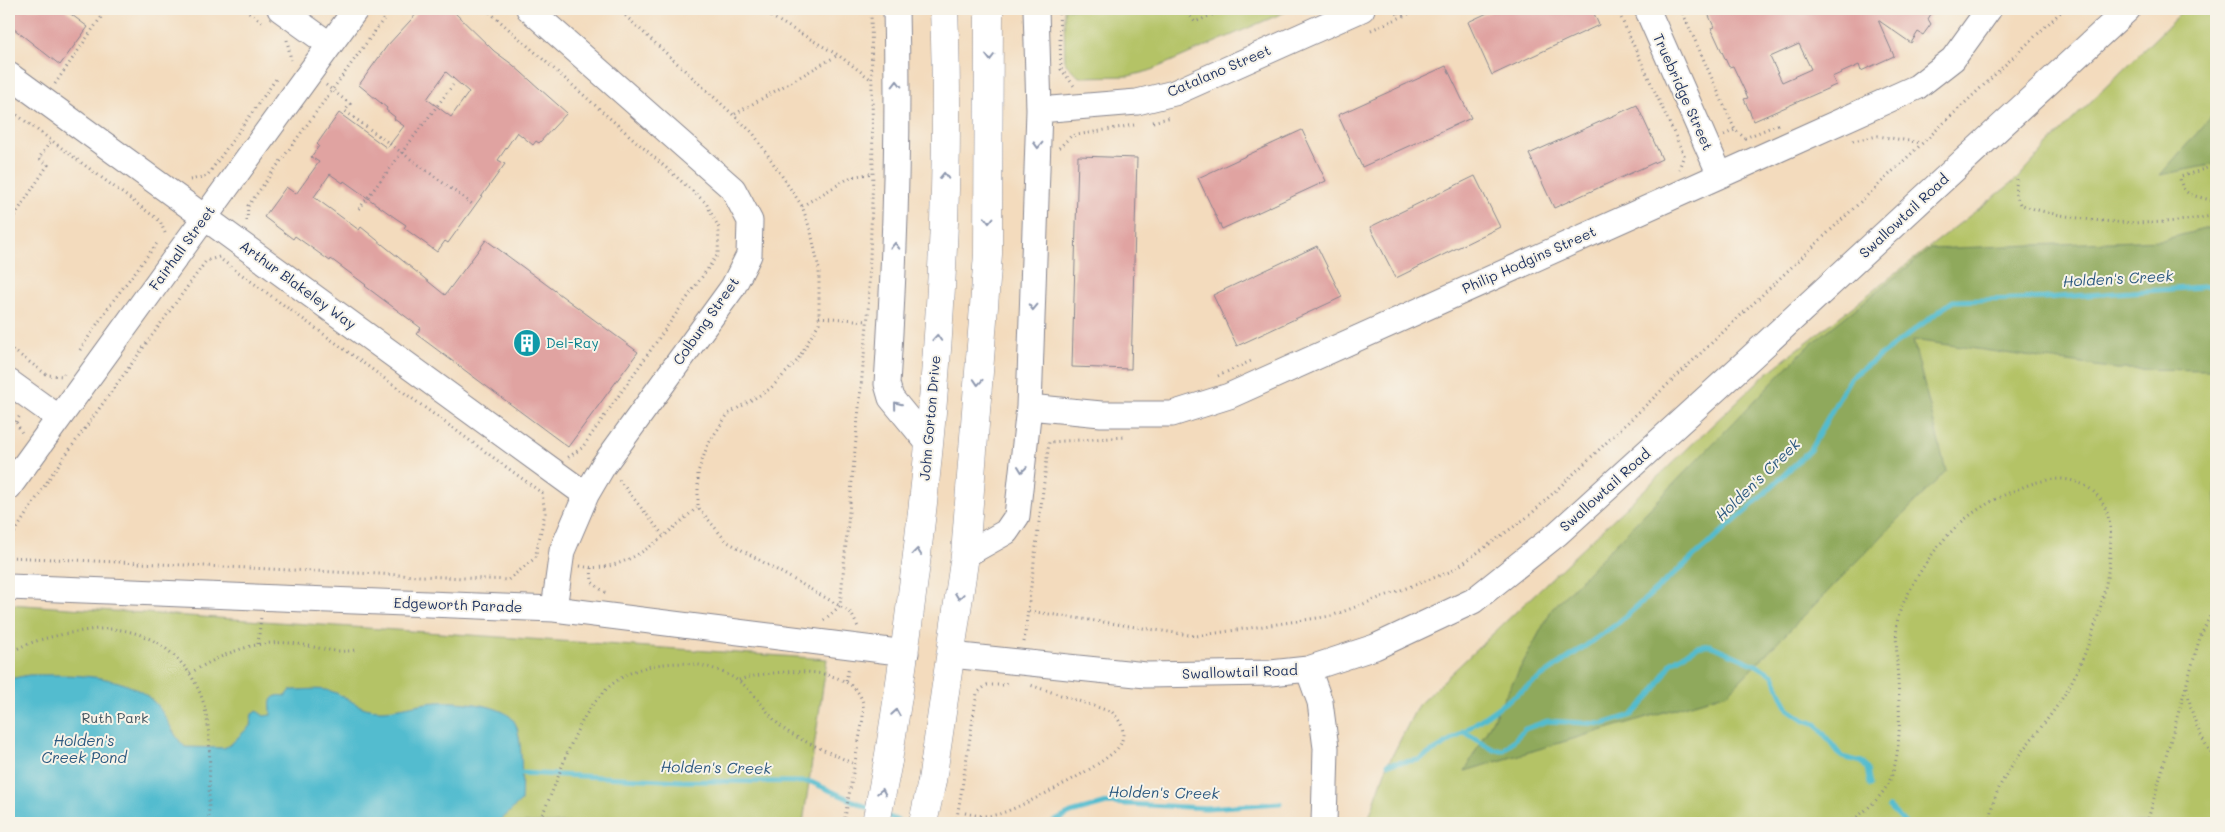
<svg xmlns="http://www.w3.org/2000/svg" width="2225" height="832" font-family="Mali,sans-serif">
	<rect width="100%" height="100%" fill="#f7f3e8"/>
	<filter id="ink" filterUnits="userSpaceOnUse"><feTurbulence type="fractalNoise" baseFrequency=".02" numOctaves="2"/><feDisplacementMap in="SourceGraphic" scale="10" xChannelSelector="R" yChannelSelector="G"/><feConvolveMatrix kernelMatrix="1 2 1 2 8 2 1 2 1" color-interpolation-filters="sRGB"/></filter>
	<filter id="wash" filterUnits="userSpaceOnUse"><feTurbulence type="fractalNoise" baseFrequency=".0096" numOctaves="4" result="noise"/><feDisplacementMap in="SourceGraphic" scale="20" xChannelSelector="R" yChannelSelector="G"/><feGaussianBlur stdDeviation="1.12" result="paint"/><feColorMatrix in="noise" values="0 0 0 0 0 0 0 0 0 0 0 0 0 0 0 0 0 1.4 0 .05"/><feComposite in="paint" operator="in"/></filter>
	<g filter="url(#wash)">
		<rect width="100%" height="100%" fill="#f3dbbd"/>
		<path fill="#b4c366" stroke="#687962" d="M 1064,9 L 1292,9 L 1149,71 L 1129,76 L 1079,77 L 1065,63 Z
			M 2185,9 L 2216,9 L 2216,823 L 1367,823 L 1387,766 L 1418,705 L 1767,373 L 2017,179 L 2062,130 Z
			M 9,604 L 827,659 L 803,823 L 9,823 Z"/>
		<path fill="#8fa95b" stroke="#556c5c" d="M 2216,109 L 2216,164 L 2160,175 L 2212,116 Z
			M 2216,226 L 2216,370 L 2117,369 L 1913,340 L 1946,471 L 1728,693 L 1465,771 L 1552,609 L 1806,348 L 1930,249 L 2162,240 Z"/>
		<path fill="#52bccf" stroke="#367696" d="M 29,675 C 69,675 124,672 154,702 C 167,715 172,735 185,747 L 224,748 L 231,744 L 250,726 L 252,714 L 257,711 L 264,716 L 271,715 C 272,709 267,698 277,696 C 280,695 283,696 286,696 L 291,690 L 294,690 C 307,690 324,687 336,693 C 354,701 359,710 381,710 C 396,710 412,705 427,703 C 447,700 502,702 514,721 C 523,735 522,783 521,801 L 498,823 L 9,823 L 9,679 Z"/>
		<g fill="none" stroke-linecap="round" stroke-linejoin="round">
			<path stroke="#52bccf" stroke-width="5" d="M 1463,731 L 1494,750 L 1504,750 L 1525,729 L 1547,721 L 1603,724 L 1632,715 L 1653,693 L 1672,662 L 1697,647 L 1710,645 L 1758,666 L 1773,675 L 1788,709 L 1804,720 L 1816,724 L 1842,757 L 1862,762 L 1867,769 L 1870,785
				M 1388,764 L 1418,760 L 1446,744 L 1618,623 L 1748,509 L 1810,450 L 1850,378 L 1953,301 L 2045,298 L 2216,286
				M 521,773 L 682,781 L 811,782 L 871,809
				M 1889,807 L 1905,823
				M 885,815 L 903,823
				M 1051,823 L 1071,813 L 1107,803 L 1206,808 L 1280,803"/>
		</g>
		<g id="blocks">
			<path fill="#e0a3a1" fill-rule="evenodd" d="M 9,9 L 64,9 L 88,27 L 60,65 L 9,25 Z
				M 421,9 L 451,9 L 494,51 L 513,65 L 567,113 L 539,143 L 536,141 L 533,145 L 517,132 L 498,160 L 505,164 L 448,243 L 445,241 L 437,252 L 404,228 L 406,225 L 394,217 L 344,181 L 343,183 L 330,174 L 314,197 L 359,230 L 361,227 L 445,295 L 486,240 L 638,352 L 568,447 L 416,334 L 421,328 L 365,286 L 366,285 L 331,259 L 330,261 L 295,236 L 293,239 L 264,217 L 286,187 L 296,194 L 319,162 L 311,157 L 319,146 L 317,144 L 339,113 L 387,148 L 404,126 L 394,119 L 395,117 L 386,110 L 387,108 L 359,85 L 387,46 ZM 446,72 L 469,92 L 451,117 L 427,99 Z
				M 1496,9 L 1592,9 L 1599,25 L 1492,75 L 1468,22 Z
				M 1706,9 L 1934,9 L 1928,19 L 1931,24 L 1923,35 L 1918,32 L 1911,43 L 1878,20 L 1894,56 L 1861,71 L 1859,65 L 1832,77 L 1836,85 L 1754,121 L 1744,99 L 1748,98 L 1733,66 L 1729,67 L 1711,28 L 1714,27 ZM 1799,44 L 1811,69 L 1782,82 L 1770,57 Z
				M 1446,66 L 1471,118 L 1362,167 L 1338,115 Z
				M 1637,105 L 1662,159 L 1554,208 L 1529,154 Z
				M 1302,130 L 1326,181 L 1222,229 L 1198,178 Z
				M 1078,156 L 1137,158 L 1131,369 L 1072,367 Z
				M 1475,176 L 1500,227 L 1396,278 L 1370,227 Z
				M 1317,246 L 1342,297 L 1237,346 L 1213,295 Z"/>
		</g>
	</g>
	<g filter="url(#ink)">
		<use href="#blocks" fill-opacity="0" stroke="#87858e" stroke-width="1"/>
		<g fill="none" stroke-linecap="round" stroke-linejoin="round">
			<g stroke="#87858e" stroke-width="27">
				<path id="minor" d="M 280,9 L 330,45
					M 529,9 L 733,189 L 750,221 L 749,255 L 733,287 L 603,466 L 586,495 L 562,551 L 554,609
					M 896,9 C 899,134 895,259 887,384 L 891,398 L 928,443
					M 1647,9 L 1720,175
					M 9,75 L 586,495
					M 1039,110 L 1137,102 L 1174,93 L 1362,9
					M 9,382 L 59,418
					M 1029,407 L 1101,414 L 1172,414 L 1229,396 L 1917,87 L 1953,59 L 1989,9
					M 9,487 L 356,9
					M 965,555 L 1006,532 L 1017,516 L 1029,407 L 1039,110 L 1036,9
					M 9,587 L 554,609 L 906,653
					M 951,655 L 1146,675 L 1271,673 L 1308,669 L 1375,647 L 1473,601 L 1557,534 L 1745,363 L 2128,9
					M 1308,669 L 1320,702 L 1326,748 L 1324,823"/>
			</g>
			<g stroke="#87858e" stroke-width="29">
				<path id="major" d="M 888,761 C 927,517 954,257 944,9
					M 932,781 L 965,555 L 988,254 L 989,9"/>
			</g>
			<path stroke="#87858e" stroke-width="3" stroke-dasharray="1 4" stroke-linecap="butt" d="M 245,9 L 262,22
				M 486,9 L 706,203 L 719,228 L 718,254 L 582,448 L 567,458
				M 618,9 L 753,133 L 802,206 L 811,232 L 819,269 L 819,323 L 797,361 L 770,389 L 728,414 L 708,444 L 698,472 L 698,507 L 726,541 L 840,606 L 851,613 L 858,627
				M 758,9 L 838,55 L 872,80
				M 1059,9 L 1061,69 L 1074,86
				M 1184,9 L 1195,22 L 1226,9
				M 1395,9 L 1399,18
				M 1617,9 L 1684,155 L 1679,169
				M 1681,9 L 1735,130 L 1745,138 L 1779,124
				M 109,13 L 112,9
				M 1371,30 L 1420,9
				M 287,40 L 291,60
				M 55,84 L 106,10
				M 326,85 L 350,104 L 345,111 L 472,204
				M 9,109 L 160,221 L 165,233 L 164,235
				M 735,114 L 838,55
				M 1153,122 L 1171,117
				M 1724,135 L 1735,130
				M 1853,141 L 1878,136 L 1922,143
				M 1059,148 L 1071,136 L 1134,125
				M 2216,165 L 2180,177 C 2182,199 2199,195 2216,202
				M 2017,179 L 2015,193 L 2020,204 C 2037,211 2054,214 2072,217 C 2120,225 2168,225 2216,215
				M 190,180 L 207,176 L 276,79
				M 802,206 L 851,177 L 873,173
				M 359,209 L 453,85
				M 247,221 L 248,206 L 391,9
				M 9,224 L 48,165 L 39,158 L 51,141
				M 819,317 L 867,321
				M 9,347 L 47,375 L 63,376 L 64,374
				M 80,350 L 112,302 L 158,242
				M 1218,376 L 1251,361
				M 9,416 L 16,422 L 22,433
				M 16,422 L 21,414
				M 619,480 L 663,535
				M 9,541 L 54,471 L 206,261 L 219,257
				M 9,557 L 508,580 L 535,558 L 545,513 L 542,493 L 219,258
				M 580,566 C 627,576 665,534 698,507
				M 591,568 L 592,582 L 604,592 L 608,593
				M 1029,611 L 1196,636 L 1331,616 L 1452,571 L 1530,515 L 2064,9
				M 824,620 L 840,606 L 868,314 L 873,173 L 871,9
				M 1024,642 L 1049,442 L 1126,437
				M 258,644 L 261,617
				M 9,653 C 28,642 48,637 70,633 C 83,631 97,628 111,629 C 157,631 195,665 205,709 C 213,740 208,791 209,823
				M 190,673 C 225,653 257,638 298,644 C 318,647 335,654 355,650
				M 739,680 C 768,670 848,662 862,700 C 866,712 860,732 858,745
				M 846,681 L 849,667
				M 2187,687 C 2191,715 2199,737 2216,760
				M 961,794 L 977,693 L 987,685 L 1005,685 L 1010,682
				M 965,813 C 977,816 988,817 999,814 C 1020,808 1115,761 1121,743 C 1126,731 1121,721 1112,712 L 1030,685
				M 538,823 C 571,760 578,673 664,664 C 689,661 716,666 737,680 C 757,692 766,715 784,729 C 798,740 834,754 852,763
				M 1849,823 C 1863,813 1880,799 1888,784 C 1904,753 1899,699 1897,665 C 1897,650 1895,632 1898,618 C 1901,604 1910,591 1916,579 C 1942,535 1969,509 2016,490 C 2031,483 2045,479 2062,479 C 2087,481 2104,496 2109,520 C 2118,571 2088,661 2059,703 C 2032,743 1995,773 1989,823
				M 2147,823 L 2200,637 L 2216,603"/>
			<use href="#minor" stroke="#fff" stroke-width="25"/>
			<use href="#major" stroke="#fff" stroke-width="28"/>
			<g stroke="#87858e" stroke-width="29" stroke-linecap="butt">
				<path id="major-bridge" d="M 876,823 L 888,761
					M 923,823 L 932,781"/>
			</g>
			<path stroke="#87858e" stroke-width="3" stroke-dasharray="1 4" stroke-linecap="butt" d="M 844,823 L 858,745
				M 956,823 L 961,794"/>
			<use href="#major-bridge" stroke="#fff" stroke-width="28"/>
		</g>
		<defs><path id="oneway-chevron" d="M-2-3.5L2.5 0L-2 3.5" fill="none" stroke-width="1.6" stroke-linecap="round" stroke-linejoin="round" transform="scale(1.25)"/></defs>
		<g stroke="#8d97ae">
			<use href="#oneway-chevron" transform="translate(990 57) rotate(90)"/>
			<use href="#oneway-chevron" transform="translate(897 84) rotate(-90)"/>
			<use href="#oneway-chevron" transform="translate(1038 145) rotate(92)"/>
			<use href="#oneway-chevron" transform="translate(944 176) rotate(-88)"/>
			<use href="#oneway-chevron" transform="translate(989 220) rotate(91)"/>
			<use href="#oneway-chevron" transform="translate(895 246) rotate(-88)"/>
			<use href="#oneway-chevron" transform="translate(1033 307) rotate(92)"/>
			<use href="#oneway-chevron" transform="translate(937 338) rotate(-86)"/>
			<use href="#oneway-chevron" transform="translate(978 382) rotate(94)"/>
			<use href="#oneway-chevron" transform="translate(897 405) rotate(-129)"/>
			<use href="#oneway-chevron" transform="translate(1022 469) rotate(97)"/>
			<use href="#oneway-chevron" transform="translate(917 552) rotate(-84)"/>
			<use href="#oneway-chevron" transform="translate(959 596) rotate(98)"/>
			<use href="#oneway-chevron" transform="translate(896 713) rotate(-81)"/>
			<use href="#oneway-chevron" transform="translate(882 792) rotate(-79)"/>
		</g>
	</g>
	<defs>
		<g id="building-disc" transform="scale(1.4375)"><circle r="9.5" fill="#0f9aa8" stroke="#f7f3e8"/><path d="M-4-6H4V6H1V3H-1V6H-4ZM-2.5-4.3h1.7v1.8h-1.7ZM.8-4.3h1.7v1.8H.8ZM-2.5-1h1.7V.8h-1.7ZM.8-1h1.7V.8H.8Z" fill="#fff"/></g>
	</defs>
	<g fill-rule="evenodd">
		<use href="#building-disc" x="527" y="343"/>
	</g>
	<g text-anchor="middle" stroke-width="4" stroke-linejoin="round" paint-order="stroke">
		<g font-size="14" fill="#1b2f5e" stroke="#f7f3e8">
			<text transform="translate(1219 71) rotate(-23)" y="5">Catalano Street</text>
			<text transform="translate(1683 92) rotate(66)" y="5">Truebridge Street</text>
			<text transform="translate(1904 216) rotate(-43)" y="5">Swallowtail Road</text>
			<text transform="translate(182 248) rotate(-54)" y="5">Fairhall Street</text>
			<text transform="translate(1529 260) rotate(-24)" y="5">Philip Hodgins Street</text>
			<text transform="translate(298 285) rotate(36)" y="5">Arthur Blakeley Way</text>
			<text transform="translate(706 321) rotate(-55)" y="5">Colbung Street</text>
			<text transform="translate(930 418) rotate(-85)" y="5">John Gorton Drive</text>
			<text transform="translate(1605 490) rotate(-42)" y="5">Swallowtail Road</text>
			<text transform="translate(458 605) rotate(2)" y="5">Edgeworth Parade</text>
			<text transform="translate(1240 672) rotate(-2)" y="5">Swallowtail Road</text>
		</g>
		<g font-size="14" fill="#0d838f" stroke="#f7f3e8" text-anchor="start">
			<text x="546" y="348">Del-Ray</text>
		</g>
		<g font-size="14" fill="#415460" stroke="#f7f3e8">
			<text x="115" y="723">Ruth Park</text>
		</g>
		<g font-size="15" font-style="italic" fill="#2c5980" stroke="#f7f3e8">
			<text transform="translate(2118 279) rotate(-3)" y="5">Holden's Creek</text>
			<text transform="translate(1758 480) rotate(-44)" y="5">Holden's Creek</text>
			<text x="84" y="746">Holden's<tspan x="84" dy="17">Creek Pond</tspan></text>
			<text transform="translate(716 768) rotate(1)" y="5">Holden's Creek</text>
			<text transform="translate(1164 793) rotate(1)" y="5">Holden's Creek</text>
		</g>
	</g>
	<rect width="2225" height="832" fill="none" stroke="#f7f3e8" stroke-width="30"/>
</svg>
